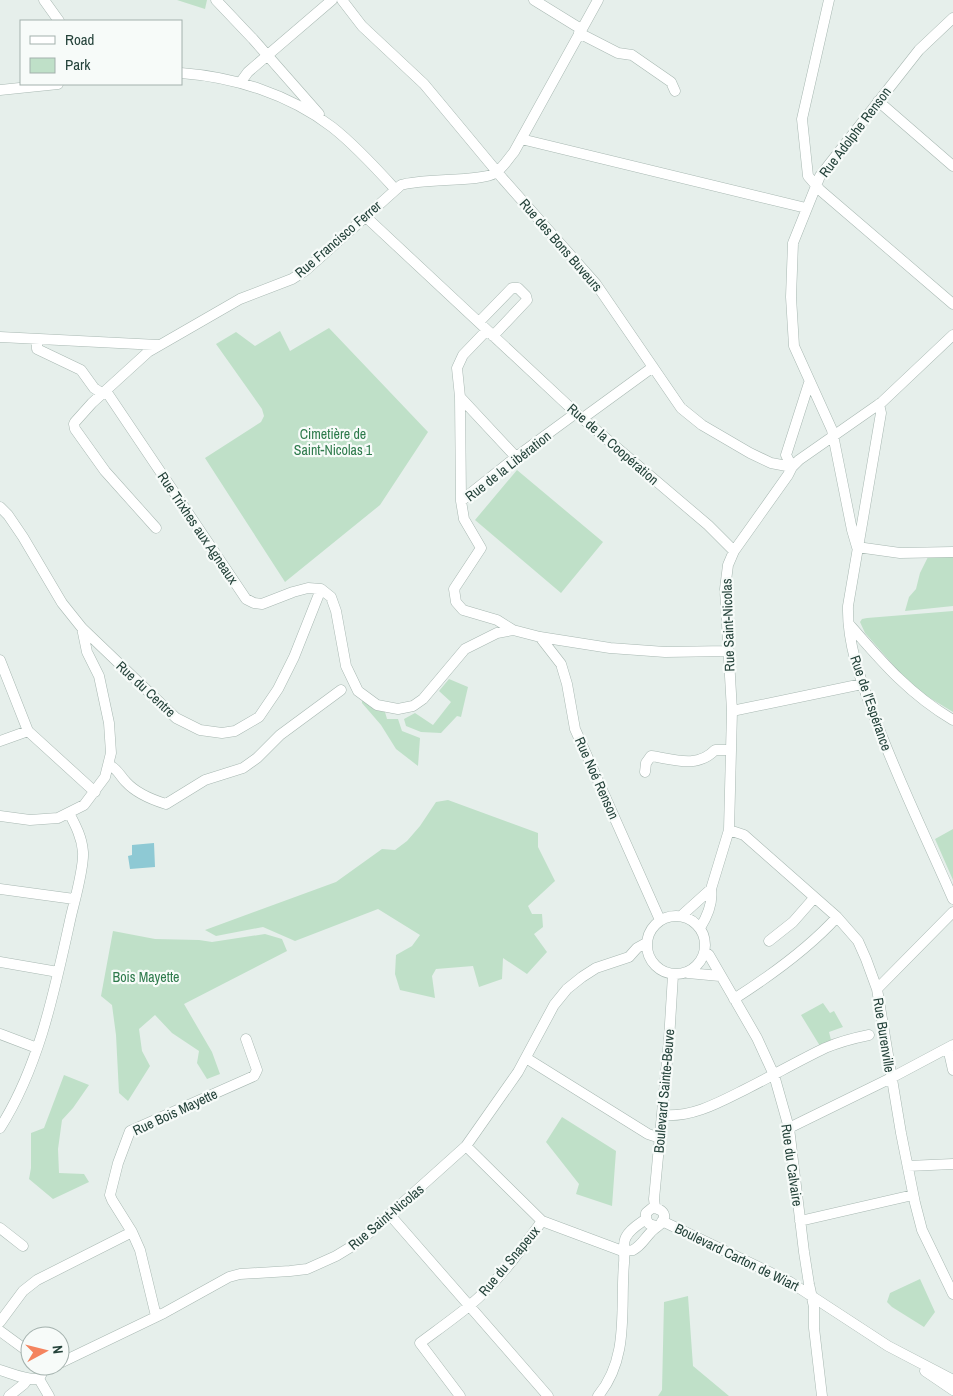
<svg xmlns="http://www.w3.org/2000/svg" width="953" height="1396" font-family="'Archivo Narrow',sans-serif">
	<rect width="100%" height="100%" fill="#e6efeb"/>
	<path fill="#bfe0c8" d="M 177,0 L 207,0 L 205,9 Z
		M 329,328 L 428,432 L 380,505 L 285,582 L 205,458 L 261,422 L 264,416 L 262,409 L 216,344 L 236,332 L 255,346 L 280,331 L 290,351 Z
		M 517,470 L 603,542 L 561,593 L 475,520 Z
		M 953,555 L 953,606 L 905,611 L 909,597 L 916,589 L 920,573 L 928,557 Z
		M 953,611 L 953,712 L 920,692 L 896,673 L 895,667 L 865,633 L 860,622 L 862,619 L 867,618 Z
		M 449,679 L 468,687 L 461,717 L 457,716 L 441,733 L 421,732 L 406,726 L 404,719 L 415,713 L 433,725 L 451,702 L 439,691 Z
		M 362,699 L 385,712 L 387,719 L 398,719 L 402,731 L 420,738 L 418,766 L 396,749 L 381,725 L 362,703 Z
		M 448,800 L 538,833 L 538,847 L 555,881 L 528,906 L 532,914 L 542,914 L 543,927 L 534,934 L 547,952 L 527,974 L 503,958 L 502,979 L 479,987 L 473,966 L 436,969 L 432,976 L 435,998 L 400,990 L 395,974 L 396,955 L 412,946 L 420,935 L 378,909 L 295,941 L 263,927 L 216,936 L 205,930 L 336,882 L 382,849 L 395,850 L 407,841 L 420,826 L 436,802 Z
		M 953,829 L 953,880 L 935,839 Z
		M 113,931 L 155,939 L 199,940 L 212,942 L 265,934 L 282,939 L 287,951 L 184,1004 L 212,1052 L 220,1074 L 207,1079 L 197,1063 L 199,1051 L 172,1033 L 155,1015 L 139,1029 L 142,1051 L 150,1066 L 128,1101 L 119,1093 L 116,1035 L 112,1005 L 101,996 Z
		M 823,1003 L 830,1013 L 834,1011 L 843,1027 L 829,1032 L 831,1040 L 820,1046 L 801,1015 Z
		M 64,1075 L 89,1085 L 73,1108 L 62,1120 L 58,1149 L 59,1173 L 84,1174 L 89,1182 L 53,1199 L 29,1179 L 31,1168 L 31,1133 L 44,1128 Z
		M 562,1117 L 616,1151 L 612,1206 L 576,1194 L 579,1184 L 546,1142 Z
		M 920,1279 L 935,1312 L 924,1327 L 892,1307 L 887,1302 L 890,1293 Z
		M 688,1296 L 693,1366 L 729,1396 L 658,1396 L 662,1390 L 664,1302 Z"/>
	<path fill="#8ec9d4" d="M 154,843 L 155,867 L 130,869 L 128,856 L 132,855 L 132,845 Z"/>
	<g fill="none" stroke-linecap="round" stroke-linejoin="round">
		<g stroke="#a8b8b2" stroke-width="11">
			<path id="minor" d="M 44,0 L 59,21
				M 216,0 L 253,39 L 319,114
				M 342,0 L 362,26 L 424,84 L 503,179 L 596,284 L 681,408 L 702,425 L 750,453 L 771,463 L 792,467
				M 534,0 L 581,29
				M 829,0 L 802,119 L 808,176 L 820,190 L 953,304
				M 579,33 L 618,53 L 632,55 L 671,82 L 675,91
				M 181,73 C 234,77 289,94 332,127 C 355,145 376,168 395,189
				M 240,83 L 248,72 L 332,0
				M 0,90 L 58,84
				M 878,101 L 953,166
				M 521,139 L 806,208
				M 366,217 L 576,413 L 708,525 L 734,551
				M 479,322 L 512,288 L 518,288 L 526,296 L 527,300 L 493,336
				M 0,337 L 158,345
				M 37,339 L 37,349 L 81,370 L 94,388 L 103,394
				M 106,391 L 246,599 L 254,603 L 262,604 L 293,592 L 308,588 L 321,589
				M 460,397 L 516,457
				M 879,404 L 881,413 L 848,606 C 847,643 860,678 873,713 C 896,776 926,837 953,899
				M 576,413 L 516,457 L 461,501 L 464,519 L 481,548 L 454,589 L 456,602 L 463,610 L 497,620 L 513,630 L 540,637 L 610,648 L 665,652 L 728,651
				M 583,418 L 653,367
				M 792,467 L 786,455 L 809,383
				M 461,501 L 460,397 L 457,368 L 463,355 L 487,330
				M 0,507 L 8,515 L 23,537 L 62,603 L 82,628 L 176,718 L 200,730 L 222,733 L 235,731 L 259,717 L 278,689 L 294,657 L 321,589
				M 156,528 L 105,471 L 75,429 L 74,424 L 75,422 L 92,403 L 148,352 L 240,299 L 292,279 L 306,270 L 401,185 C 423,178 482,182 495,173 C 503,168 508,159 514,152 L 598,0
				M 857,547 L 852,530 L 832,430 L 794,346 L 791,297 L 793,243 L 820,176 L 919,50 L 953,18
				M 857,547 L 900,553 L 953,552
				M 321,589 L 331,597 L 336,611 L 346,666 L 358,691 L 377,705 L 398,709 L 413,706 L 423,699 L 465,649 L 497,633 L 513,630
				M 849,624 C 882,662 909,694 953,720
				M 540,637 L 561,664 L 567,684 L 575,729 L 660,920
				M 0,660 L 28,731 L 95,792
				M 732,711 L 862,684
				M 0,741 L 28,731
				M 109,765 C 118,769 120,776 126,782 C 136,793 153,800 166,804 L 205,780 L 243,768 L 257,758 L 280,735 L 341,690
				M 645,772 L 646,763 L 651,756 C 673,759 697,769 715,750 L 731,750
				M 0,816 L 30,820 L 58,818 L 84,805 L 105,777 L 111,753 L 109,723 L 99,676 L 87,652 L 82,628
				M 729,830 L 744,835 L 837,917 L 858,941 L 866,959 L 877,989 L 901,1133 L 915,1203 L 922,1230 L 953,1294
				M 0,889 L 74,899
				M647 945a29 29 0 1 1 58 0a29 29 0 1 1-58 0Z
				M 681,916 L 711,889
				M 700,928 C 707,917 713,902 711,889 L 729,830 L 732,711 L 725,589 L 728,565 L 734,551 L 788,475 L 792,467 L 799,460 L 882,402 L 953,335
				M 769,941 L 793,922 L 814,898
				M 705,952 L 709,955 L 757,1038 L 774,1075 L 789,1128 L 804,1252 L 809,1284 L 814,1307 L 814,1328 L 822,1396
				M 0,962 L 58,972
				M 688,973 L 720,976
				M 877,989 L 953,912
				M 734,999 C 770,976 808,949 837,917
				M 0,1034 L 37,1048
				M 948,1048 L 953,1070
				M 526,1058 L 648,1134 L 660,1138
				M 662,1115 C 692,1118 720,1102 746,1089 C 772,1076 798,1061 825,1048 C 839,1042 854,1038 869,1035
				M 0,1128 C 40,1065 55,988 71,916 C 75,899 84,868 83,852 C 82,838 76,826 69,813
				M 789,1128 L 891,1078 L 953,1045
				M 466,1146 L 542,1221 L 625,1252
				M 908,1166 L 953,1164
				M 655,1207 L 654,1199 L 669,1040 L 673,975
				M 390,1215 L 548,1396
				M 662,1221 L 790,1282 L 888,1346 L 953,1380
				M 800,1221 L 913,1195
				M 0,1228 L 23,1246
				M 625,1252 C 627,1251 632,1250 633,1250 C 641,1246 645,1238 651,1232 C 654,1228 661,1225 663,1221 C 667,1212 659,1208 652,1208 L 646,1213 L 646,1219 L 649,1224 L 656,1226
				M 156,1316 L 140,1250 L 132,1232 L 112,1200 L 110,1195 L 118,1163 L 130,1131 L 254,1076 L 257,1070 L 246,1039
				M 0,1322 L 23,1291 L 37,1280 L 132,1232
				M 0,1331 L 30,1353
				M 60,1363 L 164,1313 L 229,1277 L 240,1274 L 290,1271 L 307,1269 L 336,1256 L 359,1242 L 466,1146 L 518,1072 L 554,1005 L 567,989 L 582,977 L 596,968 L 629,957 L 637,948 L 646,943
				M 0,1370 C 13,1374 25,1380 39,1379
				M 925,1371 L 953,1390
				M 39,1379 L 49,1396
				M 39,1379 L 44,1369
				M 9,1396 L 24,1384 L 27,1380
				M 460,1396 L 420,1343 C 436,1331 453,1319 469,1306 C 498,1282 520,1251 542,1221
				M 598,1396 C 630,1357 620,1309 624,1263 C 625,1255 622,1244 626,1237 C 630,1229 639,1224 646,1219"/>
		</g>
		<use href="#minor" stroke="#fff" stroke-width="10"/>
	</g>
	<g text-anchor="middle" stroke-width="4.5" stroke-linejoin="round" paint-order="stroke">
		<g font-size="14" fill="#24423a" stroke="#f7fbf9">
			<text transform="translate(855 132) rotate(-53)" y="5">Rue Adolphe Renson</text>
			<text transform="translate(338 239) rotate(-41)" y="5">Rue Francisco Ferrer</text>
			<text transform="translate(561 245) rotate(49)" y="5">Rue des Bons Buveurs</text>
			<text transform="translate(613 444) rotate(41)" y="5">Rue de la Coopération</text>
			<text transform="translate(508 466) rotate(-38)" y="5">Rue de la Libération</text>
			<text transform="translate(198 528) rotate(56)" y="5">Rue Trixhes aux Agneaux</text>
			<text transform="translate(728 625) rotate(-92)" y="5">Rue Saint-Nicolas</text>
			<text transform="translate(146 689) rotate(43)" y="5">Rue du Centre</text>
			<text transform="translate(871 703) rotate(71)" y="5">Rue de l'Espérance</text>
			<text transform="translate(597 778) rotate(66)" y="5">Rue Noé Renson</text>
			<text transform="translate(884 1035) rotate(81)" y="5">Rue Burenville</text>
			<text transform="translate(664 1091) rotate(-85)" y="5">Boulevard Sainte-Beuve</text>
			<text transform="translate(175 1112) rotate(-25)" y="5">Rue Bois Mayette</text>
			<text transform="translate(792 1165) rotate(82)" y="5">Rue du Calvaire</text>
			<text transform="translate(386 1217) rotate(-40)" y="5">Rue Saint-Nicolas</text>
			<text transform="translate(737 1257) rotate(26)" y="5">Boulevard Carton de Wiart</text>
			<text transform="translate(509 1261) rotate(-50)" y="5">Rue du Snapeux</text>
		</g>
		<g font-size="14" fill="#2d7a4b" stroke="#f7fbf9">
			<text x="333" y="439">Cimetière de<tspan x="333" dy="16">Saint-Nicolas 1</tspan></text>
			<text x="146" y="982">Bois Mayette</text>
		</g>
	</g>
	<rect x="20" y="20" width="162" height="65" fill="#f7fbf9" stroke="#a3b1ad"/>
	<rect x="30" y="36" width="25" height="8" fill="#ffffff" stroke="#a3b1ad"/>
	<text x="65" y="45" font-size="15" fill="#24423a">Road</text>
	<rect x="30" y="58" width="25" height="15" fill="#bfe0c8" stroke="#a3b1ad"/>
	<text x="65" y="70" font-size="15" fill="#24423a">Park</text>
	<g transform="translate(45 1351) rotate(83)"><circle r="24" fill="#f7fbf9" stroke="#a3b1ad"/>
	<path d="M0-4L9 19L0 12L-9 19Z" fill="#f4845f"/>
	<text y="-8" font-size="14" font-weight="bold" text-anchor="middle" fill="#24423a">N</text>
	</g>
</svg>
